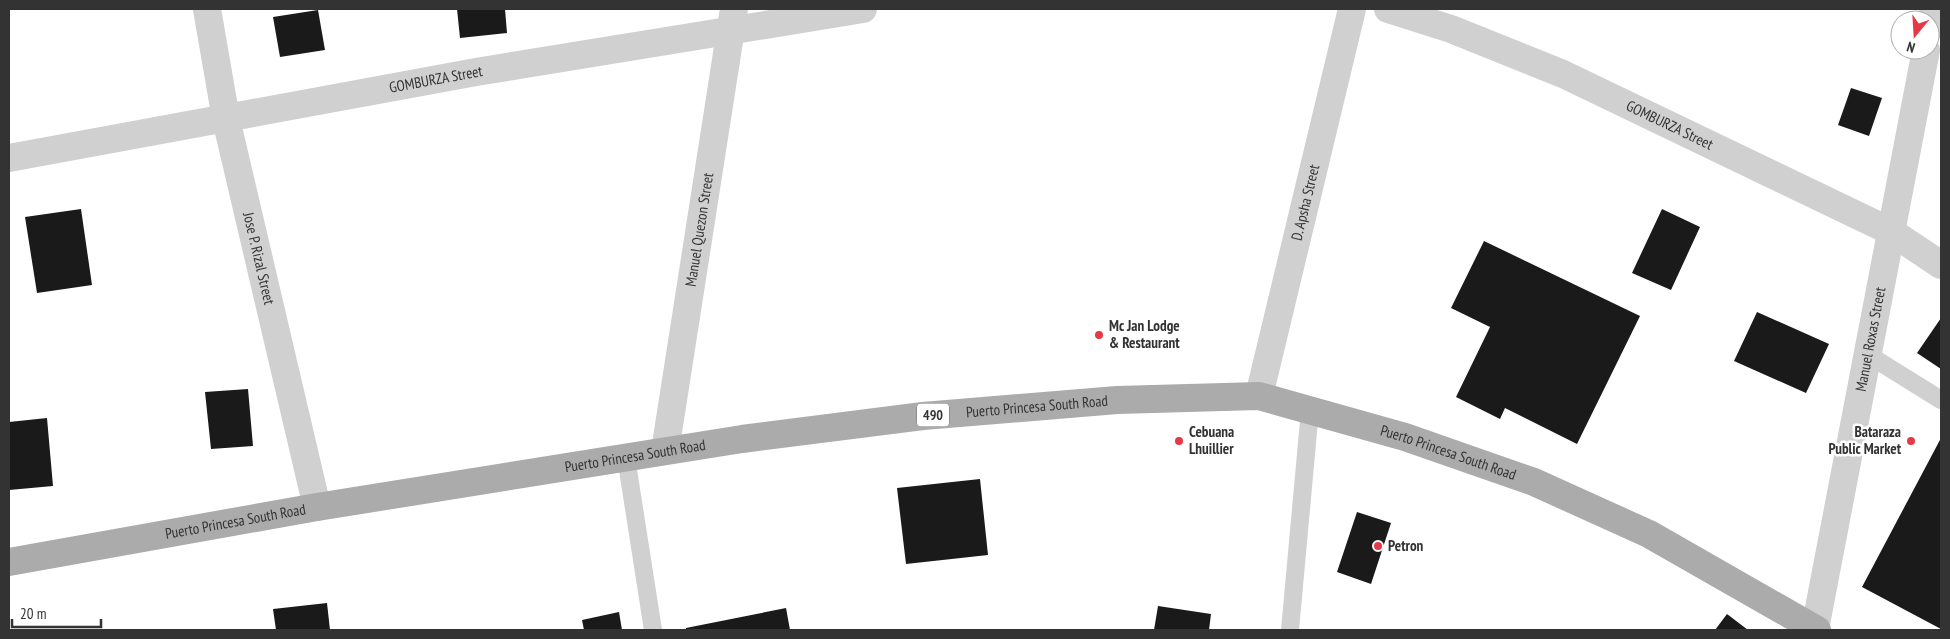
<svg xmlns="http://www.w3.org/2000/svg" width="1950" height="639" font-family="'PT Sans Narrow',sans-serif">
	<rect width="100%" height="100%" fill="#fff"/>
	<path fill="#1a1a1a" d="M 457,9 L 505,9 L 507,33 L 460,38 Z
		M 318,10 L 325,50 L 280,57 L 273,17 Z
		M 1851,88 L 1882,98 L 1869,136 L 1838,125 Z
		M 81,209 L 92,285 L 37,293 L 25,217 Z
		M 1662,209 L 1700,227 L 1671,290 L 1632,273 Z
		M 1484,241 L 1640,316 L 1577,444 L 1505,408 L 1500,419 L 1456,397 L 1490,327 L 1451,308 Z
		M 1757,312 L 1829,344 L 1806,393 L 1734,361 Z
		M 1941,318 L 1941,369 L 1917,353 Z
		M 248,389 L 253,446 L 211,449 L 205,392 Z
		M 47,418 L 53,486 L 9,490 L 9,422 Z
		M 1941,438 L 1941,629 L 1862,587 Z
		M 980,479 L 988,555 L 906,564 L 897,488 Z
		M 1357,512 L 1391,523 L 1371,584 L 1337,572 Z
		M 327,603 L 330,630 L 276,630 L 273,609 Z
		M 1158,606 L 1211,614 L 1209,630 L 1154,630 Z
		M 786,608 L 790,630 L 686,630 L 686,628 Z
		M 619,612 L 622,630 L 584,630 L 582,620 Z
		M 1727,614 L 1748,630 L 1715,630 Z"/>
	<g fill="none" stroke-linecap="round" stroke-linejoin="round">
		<path stroke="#d0d0d0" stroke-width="18" d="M 1867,354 L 1941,400
			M 626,457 L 653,630
			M 1290,630 L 1310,410"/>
		<g stroke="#d0d0d0" stroke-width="28">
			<path id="s1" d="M 207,9 L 226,119 L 317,507"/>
			<path id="s2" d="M 1388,9 L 1451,29 L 1563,74 L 1890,231 L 1941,265"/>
			<path d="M 1930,28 L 1934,9"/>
			<path id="s3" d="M 9,158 L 476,72 L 863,9"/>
			<path id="s4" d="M 1259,396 L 1352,9"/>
			<path id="s5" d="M 665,451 L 734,9"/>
			<path id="s6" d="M 1815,629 L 1926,50"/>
		</g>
		<path stroke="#ababab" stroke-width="28" id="s7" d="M 9,562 L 317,507 L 742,439 L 923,416 L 1117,400 L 1259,396 L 1405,437 L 1534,482 L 1649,534 L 1817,630"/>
	</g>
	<g fill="#e63946" stroke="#fff" stroke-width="2">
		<circle cx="1099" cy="335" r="5"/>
		<circle cx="1179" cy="441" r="5"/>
		<circle cx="1911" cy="441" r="5"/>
		<circle cx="1378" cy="546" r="5"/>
	</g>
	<g text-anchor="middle" stroke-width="5" stroke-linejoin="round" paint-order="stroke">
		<rect fill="#fff" stroke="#707070" stroke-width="1" x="917" y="403.5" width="32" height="23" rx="4"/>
		<g font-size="14" font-weight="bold" fill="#333">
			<text x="933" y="420">490</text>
		</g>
		<g font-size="15" fill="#333" stroke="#fff">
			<text dy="5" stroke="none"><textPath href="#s3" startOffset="434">GOMBURZA Street</textPath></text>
			<text dy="5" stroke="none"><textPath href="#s2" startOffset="305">GOMBURZA Street</textPath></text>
			<text dy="5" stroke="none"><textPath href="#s4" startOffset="199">D. Apsha Street</textPath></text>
			<text dy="5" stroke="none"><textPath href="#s5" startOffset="224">Manuel Quezon Street</textPath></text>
			<text dy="5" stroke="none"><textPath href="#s1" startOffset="255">Jose P. Rizal Street</textPath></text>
			<text dy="5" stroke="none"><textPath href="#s6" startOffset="295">Manuel Roxas Street</textPath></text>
			<text dy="5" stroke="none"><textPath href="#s7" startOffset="1040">Puerto Princesa South Road</textPath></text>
			<text dy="5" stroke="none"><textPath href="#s7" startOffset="1460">Puerto Princesa South Road</textPath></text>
			<text dy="5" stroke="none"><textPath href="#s7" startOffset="635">Puerto Princesa South Road</textPath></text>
			<text dy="5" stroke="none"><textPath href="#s7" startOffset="230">Puerto Princesa South Road</textPath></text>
		</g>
		<g font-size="15" font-weight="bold" fill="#333" stroke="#fff" text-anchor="start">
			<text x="1109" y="331">Mc Jan Lodge<tspan x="1109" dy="17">&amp; Restaurant</tspan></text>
			<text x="1189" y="437">Cebuana<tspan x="1189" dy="17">Lhuillier</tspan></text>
			<text x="1901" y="437" text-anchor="end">Bataraza<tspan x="1901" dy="17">Public Market</tspan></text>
			<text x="1388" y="551">Petron</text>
		</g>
	</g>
	<rect width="1950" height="639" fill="none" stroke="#333333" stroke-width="20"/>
	<g transform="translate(1915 35) rotate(198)"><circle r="24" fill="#ffffff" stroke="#adadad"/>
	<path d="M0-4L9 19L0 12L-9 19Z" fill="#e63946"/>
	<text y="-8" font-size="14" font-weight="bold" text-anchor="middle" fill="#333333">N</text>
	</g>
	<path d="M12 619v8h89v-8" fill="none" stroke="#333333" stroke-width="2.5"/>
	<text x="20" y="619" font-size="15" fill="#333333" stroke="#ffffff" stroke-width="4" paint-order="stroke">20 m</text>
</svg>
